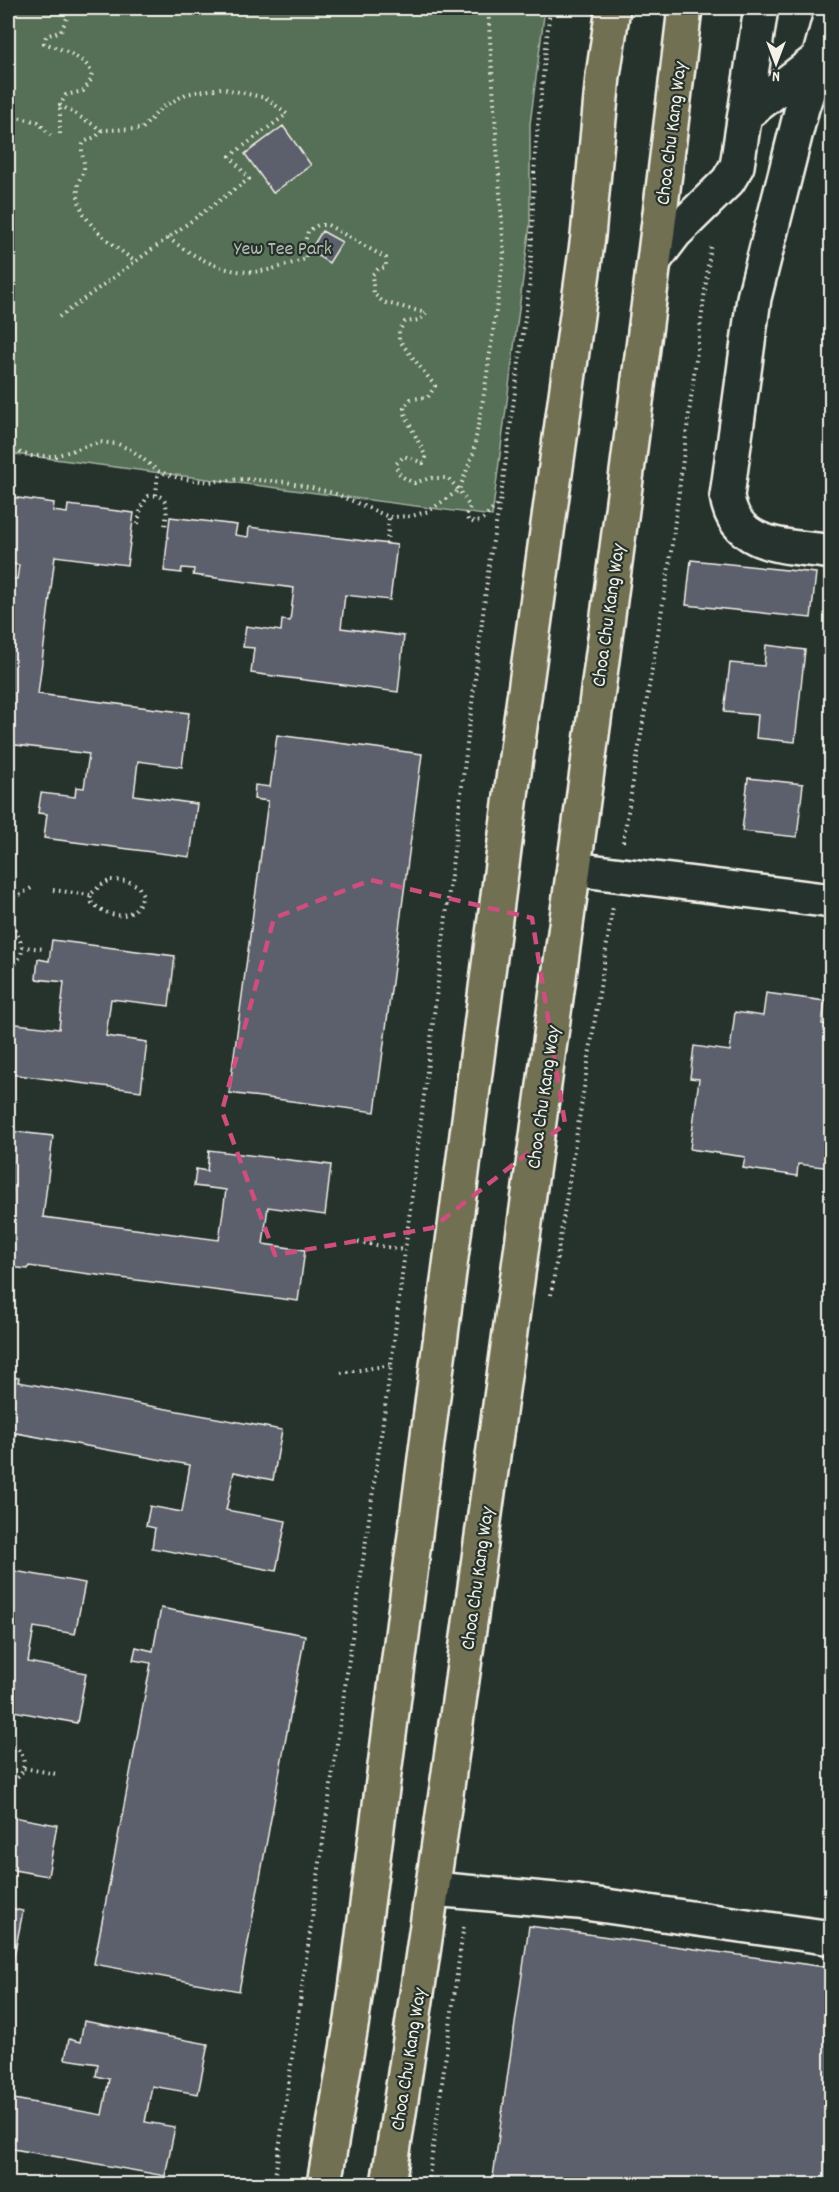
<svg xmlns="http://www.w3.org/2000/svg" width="839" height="2192" font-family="Dekko,sans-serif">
	<rect width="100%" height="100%" fill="#26332d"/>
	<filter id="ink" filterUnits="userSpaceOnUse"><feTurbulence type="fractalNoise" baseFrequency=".0167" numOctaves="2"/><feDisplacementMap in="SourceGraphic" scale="12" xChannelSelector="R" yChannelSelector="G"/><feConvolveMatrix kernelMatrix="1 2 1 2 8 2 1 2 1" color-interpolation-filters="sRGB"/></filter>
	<g filter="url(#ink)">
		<path fill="#546f56" stroke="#a4b09f" stroke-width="1.5" d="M 8,8 L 545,8 L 530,124 L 530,225 L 492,516 L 8,453 Z"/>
		<path fill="#5b5f6c" stroke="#f4f1e8" stroke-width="1.5" d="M 283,126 L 311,165 L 273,193 L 245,154 Z
			M 322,231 L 342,242 L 329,263 L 310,251 Z
			M 11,497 L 54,503 L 53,511 L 67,513 L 68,505 L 134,513 L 127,565 L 55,556 L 38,694 L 189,713 L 182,767 L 138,761 L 134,795 L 197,804 L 190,857 L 44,838 L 47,814 L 38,813 L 41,793 L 75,797 L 76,787 L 84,788 L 89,754 L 8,744 L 8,578 L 17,579 L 19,565 L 8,564 L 8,520 Z
			M 170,517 L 237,525 L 235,535 L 248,537 L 249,527 L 397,545 L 390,600 L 345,595 L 341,628 L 404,636 L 398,692 L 251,673 L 254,648 L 243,647 L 246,626 L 281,631 L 282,620 L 290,621 L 294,588 L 193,575 L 194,569 L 182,568 L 181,573 L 164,571 Z
			M 691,560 L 816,573 L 811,618 L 686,605 Z
			M 766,645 L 805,650 L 795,742 L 756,738 L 758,715 L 724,712 L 730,663 L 764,666 Z
			M 277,735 L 422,754 L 375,1112 L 229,1093 L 268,801 L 254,799 L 255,785 L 270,787 Z
			M 748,778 L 803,784 L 797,837 L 742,831 Z
			M 52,940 L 175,956 L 169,1006 L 111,999 L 106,1036 L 147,1042 L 141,1091 L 10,1074 L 12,1057 L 8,1056 L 8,1023 L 59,1029 L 64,982 L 36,979 L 38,959 L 49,961 Z
			M 766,993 L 825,1001 L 822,1024 L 832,1025 L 832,1168 L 798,1164 L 797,1176 L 743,1168 L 745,1157 L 690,1149 L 699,1079 L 690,1078 L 694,1046 L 730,1051 L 735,1012 L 763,1016 Z
			M 8,1131 L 53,1136 L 43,1217 L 219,1240 L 226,1190 L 194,1186 L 196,1169 L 207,1171 L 209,1150 L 331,1165 L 325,1215 L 268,1207 L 263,1244 L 305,1250 L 298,1301 L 29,1266 L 28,1269 L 8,1267 L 8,1209 L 9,1209 L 12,1189 L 8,1188 Z
			M 8,1376 L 19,1378 L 18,1382 L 282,1430 L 273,1480 L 234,1472 L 226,1510 L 286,1521 L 276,1571 L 152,1548 L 155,1528 L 146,1526 L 150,1506 L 182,1512 L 190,1465 L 16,1433 L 8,1482 Z
			M 8,1570 L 85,1583 L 75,1634 L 34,1627 L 28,1662 L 86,1673 L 77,1723 L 8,1710 Z
			M 161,1608 L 305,1635 L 239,1991 L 94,1964 L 151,1663 L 133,1660 L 136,1647 L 153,1651 Z
			M 8,1816 L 57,1825 L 48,1876 L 8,1869 Z
			M 8,1908 L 23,1911 L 13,1961 L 8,1959 Z
			M 529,1926 L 832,1968 L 832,2184 L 492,2184 Z
			M 84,2021 L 208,2044 L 198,2094 L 152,2086 L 145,2122 L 175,2127 L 165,2176 L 8,2148 L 8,2098 L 102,2115 L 109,2079 L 96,2076 L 98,2064 L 65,2059 L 69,2039 L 80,2042 Z"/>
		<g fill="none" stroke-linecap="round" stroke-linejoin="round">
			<g stroke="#f4f1e8" stroke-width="38">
				<path id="minor" d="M 832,11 L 819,58 L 802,108 L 754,298 L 727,496 C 735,550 788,545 832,552
					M 746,114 L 819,58
					M 656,258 L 675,233 L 728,181 L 737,166 L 761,8
					M 574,869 L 832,901
					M 433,1889 L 578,1902 L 832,1938"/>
			</g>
			<g stroke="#f4f1e8" stroke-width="38">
				<path id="major" d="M 324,2184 L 352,2020 L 519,734 L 588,236 L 603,76 L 613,8
					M 388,2184 C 438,1864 481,1543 525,1223 C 581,818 637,413 685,8"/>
			</g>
			<path stroke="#f4f1e8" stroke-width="4" stroke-dasharray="1.5 4.5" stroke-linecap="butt" d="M 8,115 L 38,122 L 51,136
				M 102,130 L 97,136 L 84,142 C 79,152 85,158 84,169 C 83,175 78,180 78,186 C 74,221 112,243 134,261
				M 60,134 L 60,106
				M 168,238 C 192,255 219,272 250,272 C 268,272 289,264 306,259 L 305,242 L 308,231 L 318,225 L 328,225 L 386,258 L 386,267 L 378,269 L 372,275 L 374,294 L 383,302 L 426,313 L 420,320 L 405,322 L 399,331 L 399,340 L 435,386 L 428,397 L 411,399 L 404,408 L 406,417 L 426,457 L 423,463 L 404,456 L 396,464 C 397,475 404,478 414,483 L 430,478 L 448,478 L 459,490 L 470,507 L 466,515 L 468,520 L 475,523 L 483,519 L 499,503
				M 59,317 L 249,179 L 230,156 L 287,114 L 266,98 L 221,88 L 186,94 L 161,108 L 142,129 L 102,130 L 60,105 L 66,95 L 83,91 C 86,87 90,83 91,79 C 96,60 57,48 44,43 L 46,36 L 61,31 L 67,18 L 64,8
				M 8,449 L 31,456 L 55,456 L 99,442 L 118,444 L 133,451 L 158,471 L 178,478 L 209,482 L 243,479 L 286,482 L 334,493 L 389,517 L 412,516 L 429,511 L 459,490 L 473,454 L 485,388 L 504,255 L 488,8
				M 156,495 L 158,471
				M 8,496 L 11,497
				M 138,524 L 141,507 L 148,496 C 171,492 167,511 165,527
				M 387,544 L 389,517
				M 623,842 L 669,567 L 711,244
				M 111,880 L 128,881 L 138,886 L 143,895 C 135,922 110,919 92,903 L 90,895 L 101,885 Z
				M 53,890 L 90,895
				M 8,898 L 16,897 L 33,887
				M 8,913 C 14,936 36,949 8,970
				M 22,947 L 45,949
				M 358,1242 L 404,1250
				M 551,1295 L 613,906
				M 341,1373 L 391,1365
				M 8,1743 C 28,1750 30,1777 8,1782
				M 24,1768 L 56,1774
				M 274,2184 L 391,1365 L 490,557 L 500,503 L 530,281 L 535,154 L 550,8
				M 428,2184 L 464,1924"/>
			<use href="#minor" stroke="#26332d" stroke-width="33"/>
			<use href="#major" stroke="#716f52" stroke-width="33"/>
		</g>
	</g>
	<path fill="none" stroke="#ce4e7e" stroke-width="4.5" stroke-dasharray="12 8" stroke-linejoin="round" d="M 371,880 L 532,918 L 565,1124 L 432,1228 L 275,1255 L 222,1111 L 274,918 Z"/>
	<g text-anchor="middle" stroke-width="4.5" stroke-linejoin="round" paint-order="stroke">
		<g font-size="20" fill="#f4f1e8" stroke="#26332d">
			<text transform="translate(670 133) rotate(-83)" y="7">Choa Chu Kang Way</text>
			<text transform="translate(607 615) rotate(-82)" y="7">Choa Chu Kang Way</text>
			<text transform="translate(542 1097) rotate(-82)" y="7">Choa Chu Kang Way</text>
			<text transform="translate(476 1578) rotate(-82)" y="7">Choa Chu Kang Way</text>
			<text transform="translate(407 2059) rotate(-81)" y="7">Choa Chu Kang Way</text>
		</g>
		<g font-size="20" fill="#b4bdae" stroke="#26332d">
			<text x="283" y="254">Yew Tee Park</text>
		</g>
	</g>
	<rect width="839" height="2192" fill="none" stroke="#26332d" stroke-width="30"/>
	<rect x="15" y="15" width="809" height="2162" fill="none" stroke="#f4f1e8" stroke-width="2" filter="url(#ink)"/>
	<g transform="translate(776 63) rotate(180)" stroke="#26332d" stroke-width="4.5" paint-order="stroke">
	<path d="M0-4.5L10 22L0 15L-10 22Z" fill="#f4f1e8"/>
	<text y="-9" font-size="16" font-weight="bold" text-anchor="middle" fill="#f4f1e8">N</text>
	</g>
</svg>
